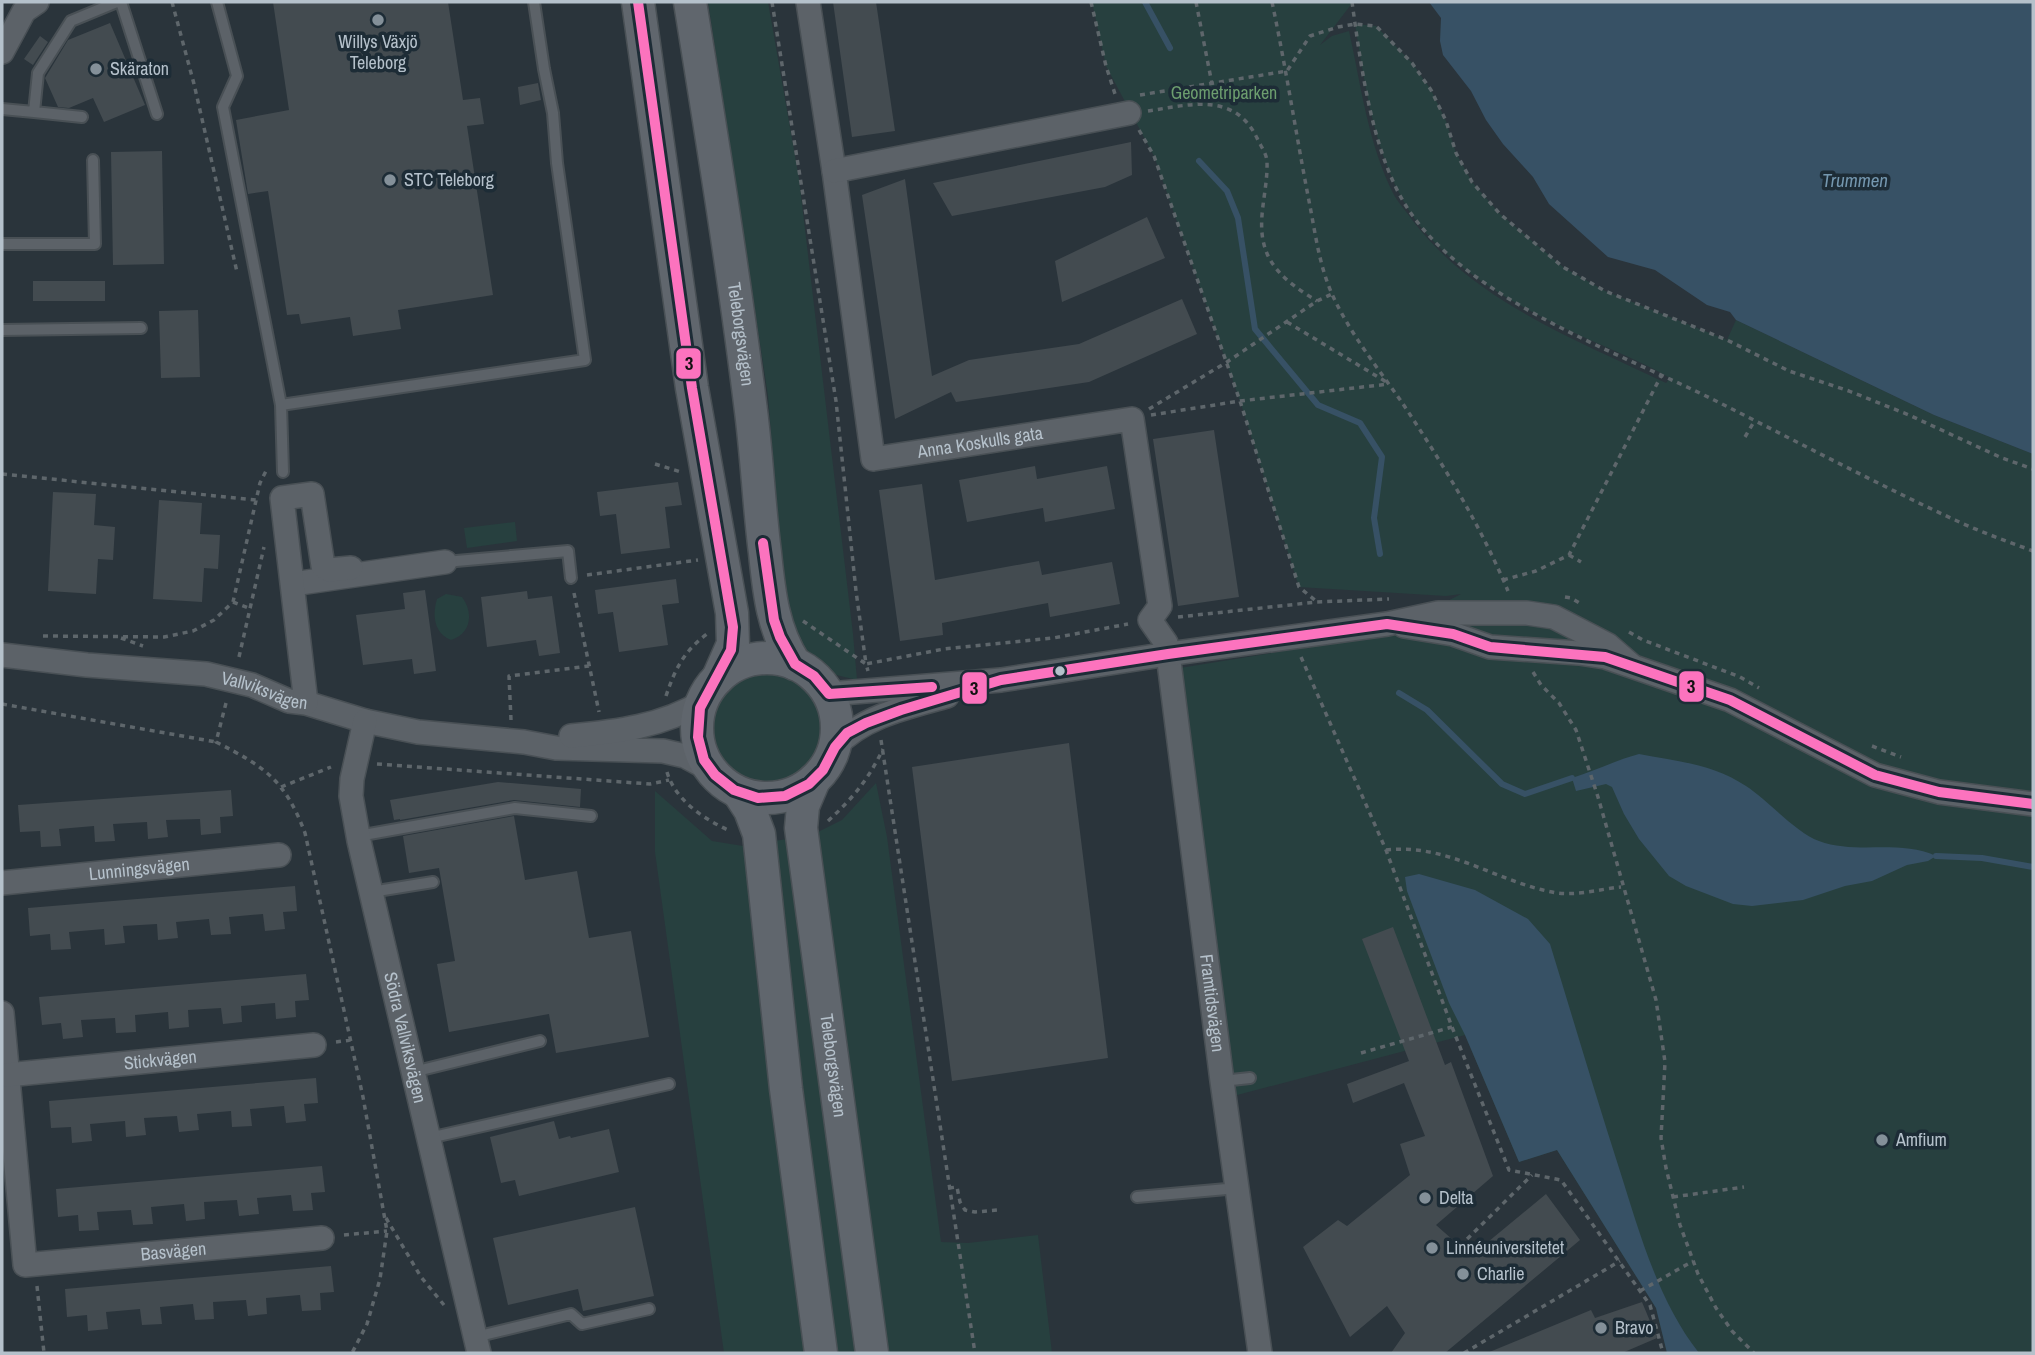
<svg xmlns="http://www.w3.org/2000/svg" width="2035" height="1355" font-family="'Archivo Narrow',sans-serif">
	<rect width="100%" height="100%" fill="#2a343b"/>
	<path fill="#27403f" d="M 708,2 L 768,2 L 799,179 L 853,634 L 857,680 L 824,672 L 800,647 L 790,625 L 784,594 L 768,396 Z
		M 1092,2 L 1353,2 L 1320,45 L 1332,36 L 1349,31 C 1361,85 1368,144 1394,195 C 1399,204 1407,212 1413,221 C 1475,302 1577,340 1666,383 L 1670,378 C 1636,358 1596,344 1560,326 C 1506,300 1438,260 1407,207 C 1374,152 1365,86 1355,24 L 1376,26 L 1412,63 L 1431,90 L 1446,121 L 1456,153 L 1472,182 L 1500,214 L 1563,267 L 1605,291 L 1727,340 L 1736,320 L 1934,415 L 2033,454 L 2033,1353 L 1667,1353 L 1656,1308 L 1557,1150 L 1519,1162 L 1465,1035 L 1226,1098 L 1180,668 L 1382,635 L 1461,594 L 1446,596 L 1299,587 L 1240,401 L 1154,156 L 1106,66 Z
		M 515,522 L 517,541 L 467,548 L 464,528 Z
		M 446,594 L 462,597 C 474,613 471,634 451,640 C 434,633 432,616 437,599 Z
		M710 728a58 58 0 1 1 116 0a58 58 0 1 1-116 0Z
		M 876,783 L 887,837 L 941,1242 L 968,1243 L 1038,1235 L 1052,1353 L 724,1353 L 655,852 L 655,791 L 712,841 L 743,846 L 812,835 L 842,820 Z"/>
	<path fill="#375165" d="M 1429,2 L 2033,2 L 2033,454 L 1934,415 L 1736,320 L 1730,312 L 1707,305 L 1655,270 L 1608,257 L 1549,204 L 1533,177 L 1503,144 L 1486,120 L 1471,91 L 1443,55 L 1440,41 L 1441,18 Z
		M 1639,754 C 1676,761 1713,764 1746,786 C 1769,801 1795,832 1819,841 C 1856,855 1899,839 1936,856 L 1928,861 L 1907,865 L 1872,881 L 1845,886 L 1803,900 L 1752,906 L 1733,904 L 1686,886 L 1669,876 L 1639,839 L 1624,814 L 1612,787 L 1606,784 L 1576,791 L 1572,778 C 1595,771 1616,760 1639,754 Z
		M 1419,874 L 1475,890 L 1528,919 L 1550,944 C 1573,1019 1595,1093 1619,1168 C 1639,1231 1658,1301 1699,1353 L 1667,1353 L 1656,1308 L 1557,1150 L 1519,1162 L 1465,1035 L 1449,1003 L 1407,891 L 1405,877 Z"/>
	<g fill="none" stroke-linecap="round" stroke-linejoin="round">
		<path stroke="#375165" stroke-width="6" d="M 1145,2 L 1170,48
			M 1199,161 L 1227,191 L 1238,218 L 1255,329 L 1318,405 L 1360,423 L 1382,457 L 1374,518 L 1380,554
			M 1399,693 L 1427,710 L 1502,784 L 1525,794 L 1572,778
			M 1936,856 L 1982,858 L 2033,867"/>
	</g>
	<path fill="#434b50" d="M 273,2 L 448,2 L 463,100 L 480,98 L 484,124 L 467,126 L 493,295 L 398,310 L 401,329 L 353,336 L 350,317 L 301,324 L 299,314 L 287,315 L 268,191 L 248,194 L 236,120 L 289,110 Z
		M 833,2 L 876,2 L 895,131 L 852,137 Z
		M 110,23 L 145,105 L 104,122 L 93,98 L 69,108 L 58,107 L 45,78 L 68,40 Z
		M 40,36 L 48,42 L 33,65 L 24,59 Z
		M 538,83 L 541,100 L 520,105 L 518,87 Z
		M 1131,142 L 1132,175 L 1105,187 L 952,216 L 933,183 Z
		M 162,151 L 164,264 L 113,265 L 111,152 Z
		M 905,179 L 932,376 L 969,360 L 1079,344 L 1182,299 L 1197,334 L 1089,382 L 956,402 L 951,392 L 895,419 L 862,195 Z
		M 1147,217 L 1165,258 L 1062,302 L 1055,261 Z
		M 33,281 L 105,281 L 105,301 L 33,301 Z
		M 198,310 L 200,377 L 161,378 L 159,311 Z
		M 1214,430 L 1239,597 L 1178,606 L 1153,439 Z
		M 1035,466 L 1037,479 L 1107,466 L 1115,509 L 1045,522 L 1043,508 L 967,522 L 959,480 Z
		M 678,482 L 682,505 L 665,507 L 670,548 L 621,554 L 616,514 L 600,516 L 597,492 Z
		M 922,484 L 935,580 L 1039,561 L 1042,575 L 1112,562 L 1120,604 L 1050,617 L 1048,603 L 942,623 L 943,635 L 900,641 L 879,490 Z
		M 53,492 L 96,494 L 94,525 L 115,527 L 113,560 L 98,559 L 96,594 L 48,591 Z
		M 159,500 L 202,503 L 200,534 L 220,535 L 218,569 L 204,568 L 202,602 L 153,599 Z
		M 676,579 L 679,603 L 662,605 L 668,645 L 619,652 L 613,612 L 598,614 L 595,590 Z
		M 425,590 L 436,671 L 414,674 L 412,659 L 363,665 L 356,615 L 405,609 L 403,593 Z
		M 527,591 L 528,599 L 552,596 L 560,653 L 539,656 L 536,640 L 487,647 L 481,597 Z
		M 1069,743 L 1108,1058 L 952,1081 L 912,767 Z
		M 498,782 L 581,789 L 580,807 L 514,800 L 400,820 L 400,819 L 394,820 L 390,800 Z
		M 231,790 L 233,816 L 220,817 L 221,833 L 201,835 L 200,819 L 166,820 L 168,837 L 148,839 L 147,822 L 113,824 L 115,841 L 95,842 L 94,826 L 59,829 L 61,846 L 41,847 L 40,831 L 20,832 L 18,805 Z
		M 514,816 L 525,880 L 577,871 L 589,938 L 631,931 L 649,1037 L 556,1053 L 549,1014 L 449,1032 L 437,964 L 455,961 L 439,868 L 409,873 L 403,836 Z
		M 295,886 L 297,911 L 283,912 L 285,929 L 265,931 L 263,914 L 229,917 L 231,934 L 211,935 L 209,919 L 176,922 L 178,938 L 158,940 L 157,924 L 123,926 L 125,943 L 105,945 L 104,929 L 69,932 L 71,949 L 51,950 L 50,934 L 30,936 L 28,908 Z
		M 1393,927 L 1445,1065 L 1451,1062 L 1493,1176 L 1436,1225 L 1471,1256 L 1546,1194 L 1580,1240 L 1445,1353 L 1391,1353 L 1405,1333 L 1387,1306 L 1350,1337 L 1303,1247 L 1338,1220 L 1347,1226 L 1410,1175 L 1400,1144 L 1425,1136 L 1404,1083 L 1353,1103 L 1347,1084 L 1409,1061 L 1362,939 Z
		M 306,974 L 309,1000 L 295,1001 L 296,1017 L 276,1019 L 275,1003 L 241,1006 L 242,1022 L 223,1024 L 221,1008 L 188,1010 L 189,1027 L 169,1029 L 168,1012 L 135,1015 L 136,1032 L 116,1033 L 115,1018 L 81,1020 L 83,1037 L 63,1039 L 61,1023 L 42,1025 L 39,997 Z
		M 316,1078 L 318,1103 L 304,1104 L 306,1121 L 286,1123 L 284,1106 L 250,1109 L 252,1126 L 232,1127 L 231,1111 L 197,1114 L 199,1130 L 179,1132 L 177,1116 L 144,1118 L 146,1135 L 126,1137 L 125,1121 L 90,1124 L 92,1141 L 72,1143 L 71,1127 L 51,1128 L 49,1101 Z
		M 554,1121 L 559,1139 L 570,1136 L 571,1138 L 609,1129 L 619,1172 L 519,1196 L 515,1180 L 501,1183 L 490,1137 Z
		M 322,1166 L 325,1192 L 311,1193 L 313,1210 L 293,1211 L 291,1195 L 257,1198 L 259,1214 L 239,1216 L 237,1200 L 204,1202 L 205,1219 L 186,1221 L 184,1204 L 151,1207 L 153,1224 L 133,1225 L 131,1210 L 97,1212 L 99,1230 L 79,1231 L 78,1215 L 58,1217 L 56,1189 Z
		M 635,1207 L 654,1296 L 583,1311 L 578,1289 L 508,1305 L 493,1238 Z
		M 331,1266 L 334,1292 L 320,1293 L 321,1310 L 302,1311 L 300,1295 L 266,1298 L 267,1314 L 248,1316 L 246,1300 L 213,1302 L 214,1319 L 195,1320 L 193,1304 L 160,1307 L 162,1324 L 142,1325 L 140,1309 L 106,1312 L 108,1329 L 88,1331 L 87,1315 L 67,1317 L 65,1289 Z
		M 1642,1302 L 1657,1338 L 1622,1353 L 1487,1353 L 1591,1310 L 1595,1318 Z"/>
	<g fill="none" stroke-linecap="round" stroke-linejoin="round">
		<g stroke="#495055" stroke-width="14">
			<path id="lane" d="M 121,2 L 157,114
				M 217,2 L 237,76 L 223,107 L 281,405 L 585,360 L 557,163 L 553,113 L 544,69 L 534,2
				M 2,109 L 34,112 L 38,73 L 71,21 L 117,2
				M 34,112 L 82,117
				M 2,244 L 95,244 L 93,160
				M 2,330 L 141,328
				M 281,405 L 283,472
				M 445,562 L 568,551 L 571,578
				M 358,836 L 515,808 L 591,816
				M 371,892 L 433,882
				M 413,1072 L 540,1041
				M 1222,1081 L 1250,1078
				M 429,1138 L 669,1084
				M 1137,1197 L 1238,1188
				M 475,1337 L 571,1314 L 582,1324 L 649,1309"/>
		</g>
		<g stroke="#495055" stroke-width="26">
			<g id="street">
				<path id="s1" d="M 808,2 L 834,171 L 873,459 L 1132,419 L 1160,606 L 1150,620 L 1166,643 L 1168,654 L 1222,1081 L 1260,1353"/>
				<path d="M 2,52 L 24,11 L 37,2"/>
				<path d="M 834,171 L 1129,113"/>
				<path d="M 293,584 L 445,562"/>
				<path d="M 1404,626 L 1453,634 L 1490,647 L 1579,653 L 1605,657 L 1730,700 L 1875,775 L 1939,792 L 2033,804"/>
				<path id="s2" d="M 2,655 L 87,665 L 206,674 L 252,685 L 289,701 L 306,703 L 365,721 L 418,732 L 524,742 L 556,748 L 663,751 L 685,756 L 711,770"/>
				<path d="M 829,694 L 1001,680 L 1168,654 L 1387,624 L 1438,613 L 1527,613 L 1554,617 L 1608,645 L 1631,665"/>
				<path d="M 306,703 L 282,498 L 312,494 L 323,566 L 329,570 L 351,568"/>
				<path id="s3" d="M 365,721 L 352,779 L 351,796 L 359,841 L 479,1353"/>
				<path d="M 571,736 C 616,732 663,726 702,702"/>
				<path d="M 835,747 C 863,716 908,707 947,696"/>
				<path id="s4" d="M 2,883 L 279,855"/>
				<path id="s5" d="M 2,1013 L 25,1265 L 322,1238"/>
				<path id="s6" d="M 7,1075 L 314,1045"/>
			</g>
		</g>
		<g stroke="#495055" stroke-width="35">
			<g id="secondary">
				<path d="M 638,2 L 692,388 L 732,613 L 733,644 L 718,678"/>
				<path id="s7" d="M 690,2 C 712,138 734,274 751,411 C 757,458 759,506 765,553 C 769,593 773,630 795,664"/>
				<circle cx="767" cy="728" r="70"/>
				<path id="s8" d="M 814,780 L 803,806 L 801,828 L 872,1353"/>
				<path d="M 739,793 L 750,810 L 759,834 L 786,1089 L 821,1353"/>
			</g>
		</g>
		<path stroke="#5e666b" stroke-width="3.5" stroke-dasharray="5 5" stroke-linecap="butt" d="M 172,2 L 194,84 L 237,272
			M 772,2 L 836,401 L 856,591 L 866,664 L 944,649 L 1053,638 L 1128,624
			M 1091,2 L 1106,66 L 1115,94
			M 1196,2 L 1212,84
			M 1272,2 C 1286,68 1296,134 1309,201 C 1315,231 1319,265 1332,294 C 1349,332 1377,367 1401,401 C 1441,461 1480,524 1508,591
			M 1352,2 C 1361,66 1372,154 1408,209 C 1469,301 1618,352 1714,400 C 1794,440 1873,482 1955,520 C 1980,532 2007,541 2033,551
			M 1140,95 L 1287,71 L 1310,36 L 1338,27 L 1355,24 L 1376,26 L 1412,63 L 1431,90 L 1446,121 L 1456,153 L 1472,182 L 1500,214 L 1563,267 L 1605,291 L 1727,340 L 1789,371 L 1849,391 L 1909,415 L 2002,458 L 2033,469
			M 1148,111 C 1189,105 1234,91 1257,138 C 1260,145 1267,154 1267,162 C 1268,191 1256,220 1265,248 C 1272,272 1297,289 1317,301
			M 1139,130 L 1154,156 L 1240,401 L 1299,587 L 1316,601
			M 1287,322 L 1388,383
			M 1149,409 L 1227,362 L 1317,301 L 1332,294
			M 1151,415 L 1240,401 L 1389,384
			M 1745,437 L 1755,420
			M 655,464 L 681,472
			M 2,474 L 256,500
			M 1569,555 L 1581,562
			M 587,575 L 698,560
			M 1503,580 L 1536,571 L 1569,555 L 1662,374
			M 574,593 L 599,712
			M 1565,597 L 1571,598 L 1583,605
			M 233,602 L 251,609
			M 1178,617 L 1317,602 L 1389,599
			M 803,621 L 866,664 L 868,671
			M 1629,632 L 1643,640 L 1740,677 L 1759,688
			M 43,636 L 164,637 L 193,631 L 214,620 L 233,602 L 260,483 L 267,469
			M 121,638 L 143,646
			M 239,657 L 264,547
			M 1301,657 L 1386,850 L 1452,1027 L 1509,1170 L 1561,1180 L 1650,1305 L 1663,1353
			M 1533,672 L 1541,685 L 1559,703 L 1576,730 L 1598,797 L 1656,1000 L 1665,1062 L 1661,1138 L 1666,1168 L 1680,1225 L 1698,1274 L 1716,1308 L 1732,1331 L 1754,1353
			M 666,696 C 675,669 684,651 707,634
			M 226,703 L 216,742 C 265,767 285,780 305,833 L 363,1097 L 387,1231 L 380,1279 L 367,1324 L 352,1353
			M 2,704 L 216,742
			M 511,720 L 509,676 L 589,666
			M 881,740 L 975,1353
			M 1872,746 L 1901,757
			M 377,764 L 650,784 L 669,780
			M 667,772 C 675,800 704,819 728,830
			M 281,787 L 331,767
			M 828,821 C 853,798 868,780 883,749
			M 1386,850 C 1447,843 1495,881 1552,892 C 1573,897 1600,889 1621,887
			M 336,1042 L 351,1040
			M 1361,1053 L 1452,1027
			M 949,1188 L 957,1187 L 960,1202 L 965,1210 L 975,1212 L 998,1210
			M 1673,1197 L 1744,1187
			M 386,1218 L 421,1277 L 444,1305
			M 344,1235 L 387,1231
			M 1460,1246 L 1532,1175
			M 37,1286 L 44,1353
			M 1640,1291 L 1693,1261
			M 1464,1353 L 1620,1261"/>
		<use href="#lane" stroke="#5c6268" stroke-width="10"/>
		<use href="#street" stroke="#5c6268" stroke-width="23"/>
		<use href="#secondary" stroke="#60666d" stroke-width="32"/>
		<g stroke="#1d2c36" stroke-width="16">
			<path id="bus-1" d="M 638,2 L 692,388 L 733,627 L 731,650 L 700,708 L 698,737 L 704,760 L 715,775 L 734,790 L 758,798 L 785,796 L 809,784 L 823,770 L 835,747 L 847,733 L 866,723 L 901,710 L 1001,680 L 1168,654 L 1387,624 L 1453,634 L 1490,647 L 1605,657 L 1730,700 L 1875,775 L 1939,792 L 2033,804
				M 763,543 L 774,620 L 780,637 L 795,664 L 814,676 L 829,694 L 932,687"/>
		</g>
		<use href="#bus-1" stroke="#fc73be" stroke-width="10"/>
	</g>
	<g fill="#849099" stroke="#1d2c36" stroke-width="2.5">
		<circle cx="378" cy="20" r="7"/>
		<circle cx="96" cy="69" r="7"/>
		<circle cx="390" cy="180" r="7"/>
		<circle cx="1882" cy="1140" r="7"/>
		<circle cx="1425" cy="1198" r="7"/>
		<circle cx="1432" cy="1248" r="7"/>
		<circle cx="1463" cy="1274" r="7"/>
		<circle cx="1601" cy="1328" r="7"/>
	</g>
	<circle fill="#b5c1cb" stroke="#1d2c36" stroke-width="2.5" cx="1060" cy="671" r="6"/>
	<g text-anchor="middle" stroke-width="7" stroke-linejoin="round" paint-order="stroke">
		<g font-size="18" fill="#b5c1cb" stroke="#1d2c36" text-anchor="start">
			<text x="378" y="48" text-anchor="middle">Willys Växjö<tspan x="378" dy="21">Teleborg</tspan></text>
			<text x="110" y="75">Skäraton</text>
			<text x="404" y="186">STC Teleborg</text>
			<text x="1896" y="1146">Amfium</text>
			<text x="1439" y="1204">Delta</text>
			<text x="1446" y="1254">Linnéuniversitetet</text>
			<text x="1477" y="1280">Charlie</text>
			<text x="1615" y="1334">Bravo</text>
		</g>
		<g font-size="18" fill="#6c9d6e" stroke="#1d2c36">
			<text x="1224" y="99">Geometriparken</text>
		</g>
		<g font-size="18" fill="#b5c1cb" stroke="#1d2c36">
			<text dy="6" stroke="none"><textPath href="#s7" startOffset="336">Teleborgsvägen</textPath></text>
			<text dy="6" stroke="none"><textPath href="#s1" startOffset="570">Anna Koskulls gata</textPath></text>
			<text dy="6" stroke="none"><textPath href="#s2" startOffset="266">Vallviksvägen</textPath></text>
			<text dy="6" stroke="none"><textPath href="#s4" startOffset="138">Lunningsvägen</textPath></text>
			<text dy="6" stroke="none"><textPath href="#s1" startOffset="1321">Framtidsvägen</textPath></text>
			<text dy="6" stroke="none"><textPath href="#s3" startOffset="324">Södra Vallviksvägen</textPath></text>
			<text dy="6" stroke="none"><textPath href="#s6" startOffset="154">Stickvägen</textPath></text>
			<text dy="6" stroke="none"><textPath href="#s8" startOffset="290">Teleborgsvägen</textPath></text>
			<text dy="6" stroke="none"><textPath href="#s5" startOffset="402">Basvägen</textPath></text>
		</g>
		<g font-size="19" font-style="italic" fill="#7497af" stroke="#1d2c36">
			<text x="1855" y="187">Trummen</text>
		</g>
	</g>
	<g stroke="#1d2c36" stroke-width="2.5">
		<rect x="675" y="347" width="27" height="33" rx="7" fill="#fc73be"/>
		<rect x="1678" y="670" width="27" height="33" rx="7" fill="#fc73be"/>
		<rect x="961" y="671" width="27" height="34" rx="7" fill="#fc73be"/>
	</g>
	<g font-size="19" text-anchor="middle" font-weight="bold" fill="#111">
		<text x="689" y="370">3</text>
		<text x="1691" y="693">3</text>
		<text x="974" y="695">3</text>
	</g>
	<rect width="2035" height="1355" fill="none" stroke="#b5c1cb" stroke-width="7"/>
</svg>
